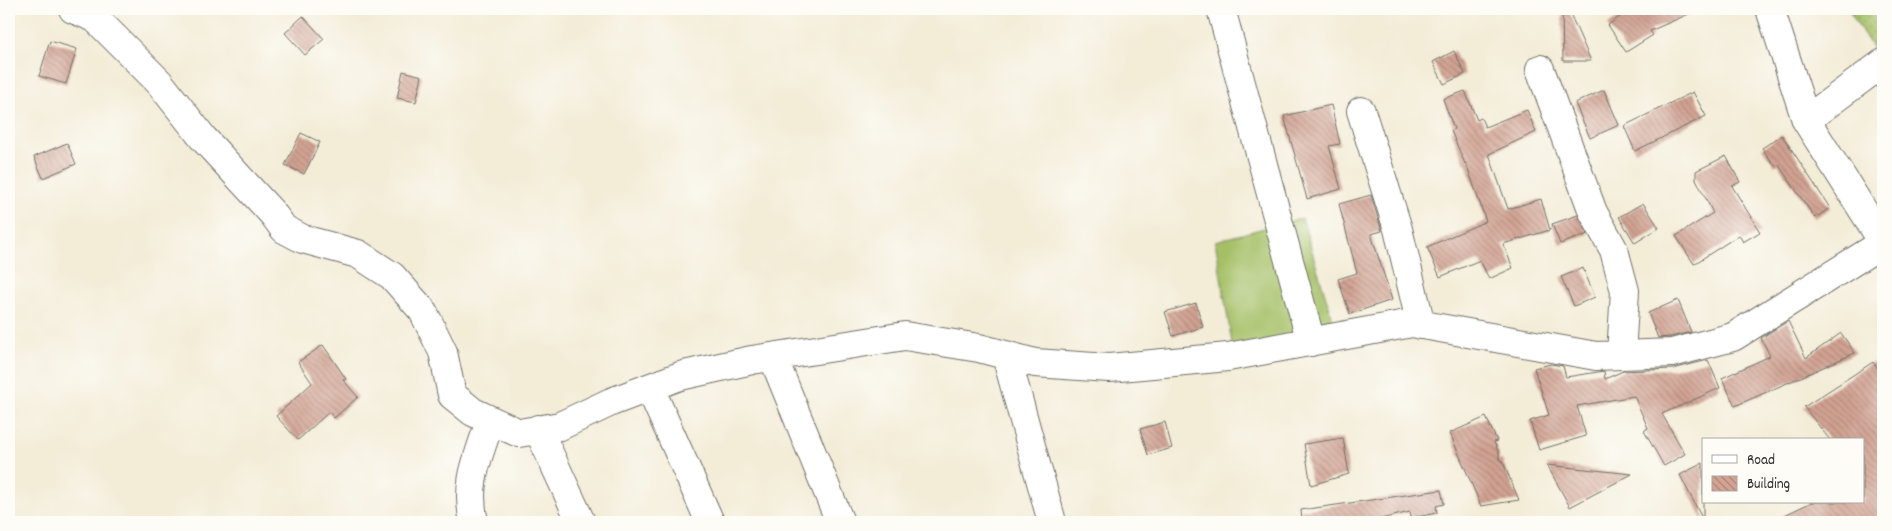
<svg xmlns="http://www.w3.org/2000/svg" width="1892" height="531" font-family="Dekko,sans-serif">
	<defs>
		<pattern id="grass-dots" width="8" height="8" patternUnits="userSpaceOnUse" patternTransform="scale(1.25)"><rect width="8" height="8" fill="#a4bf66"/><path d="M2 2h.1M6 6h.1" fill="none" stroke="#869b54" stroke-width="1.8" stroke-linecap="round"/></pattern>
		<pattern id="building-back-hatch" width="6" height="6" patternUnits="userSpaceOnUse" patternTransform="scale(1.25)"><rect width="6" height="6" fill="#d2a393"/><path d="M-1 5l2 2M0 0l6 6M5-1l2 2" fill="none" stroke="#ab8578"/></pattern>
	</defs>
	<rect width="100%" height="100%" fill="#fdfcf7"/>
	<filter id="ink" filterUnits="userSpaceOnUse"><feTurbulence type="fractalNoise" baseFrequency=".02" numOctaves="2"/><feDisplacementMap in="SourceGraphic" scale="10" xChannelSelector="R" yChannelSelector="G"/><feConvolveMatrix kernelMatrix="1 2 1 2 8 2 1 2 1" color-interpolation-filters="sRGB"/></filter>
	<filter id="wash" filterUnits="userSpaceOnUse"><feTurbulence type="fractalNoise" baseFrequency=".0096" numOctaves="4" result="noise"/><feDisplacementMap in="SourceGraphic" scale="20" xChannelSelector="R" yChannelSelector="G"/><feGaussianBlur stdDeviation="1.12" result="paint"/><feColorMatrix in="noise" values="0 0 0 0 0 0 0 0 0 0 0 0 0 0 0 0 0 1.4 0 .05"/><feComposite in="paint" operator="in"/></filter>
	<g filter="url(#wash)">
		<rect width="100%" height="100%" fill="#f3ecd7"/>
		<path fill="url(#grass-dots)" stroke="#687548" d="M 1848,9 L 1883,9 L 1883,63 L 1878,57 Z"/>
		<path fill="#a4bf66" stroke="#687548" d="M 1302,218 L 1337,334 L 1233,350 L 1215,241 Z"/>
		<g id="blocks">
			<path fill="url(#building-back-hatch)" d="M 1562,9 L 1568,9 L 1591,61 L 1563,61 Z
				M 1631,9 L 1700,9 L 1650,31 L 1653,35 L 1626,52 L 1608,25 Z
				M 303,16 L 324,39 L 305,55 L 285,33 Z
				M 50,41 L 77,49 L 66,84 L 39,76 Z
				M 1454,51 L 1465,74 L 1444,84 L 1433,62 Z
				M 403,71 L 422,76 L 416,102 L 397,98 Z
				M 1604,90 L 1619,125 L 1590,138 L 1575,103 Z
				M 1465,91 L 1477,120 L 1481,118 L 1485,127 L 1527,110 L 1536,132 L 1489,154 L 1508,209 L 1541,199 L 1550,230 L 1503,244 L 1513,268 L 1489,279 L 1480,260 L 1440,277 L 1427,247 L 1486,221 L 1466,163 L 1465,164 L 1451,131 L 1454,129 L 1443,99 Z
				M 1693,92 L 1706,116 L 1635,151 L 1624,126 Z
				M 1331,105 L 1340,144 L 1329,146 L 1341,189 L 1307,199 L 1284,116 Z
				M 301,133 L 320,142 L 304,174 L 285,165 Z
				M 1782,135 L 1830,208 L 1815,218 L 1778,164 L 1775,166 L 1762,148 Z
				M 67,143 L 76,164 L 43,178 L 34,157 Z
				M 1726,156 L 1740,182 L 1732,186 L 1760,232 L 1743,242 L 1739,235 L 1694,264 L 1676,236 L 1713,213 L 1696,179 L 1696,171 Z
				M 1371,195 L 1382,231 L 1371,234 L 1392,300 L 1350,314 L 1338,279 L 1357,273 L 1339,204 Z
				M 1643,203 L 1659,228 L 1635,243 L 1619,217 Z
				M 1578,215 L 1588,234 L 1560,244 L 1552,224 Z
				M 1583,268 L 1595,297 L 1574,306 L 1561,277 Z
				M 1678,300 L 1691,332 L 1670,337 L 1658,338 L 1648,313 Z
				M 1196,303 L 1203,327 L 1173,336 L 1165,312 Z
				M 1788,321 L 1806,358 L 1841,333 L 1855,353 L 1735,406 L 1722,378 L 1770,356 L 1761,338 Z
				M 323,345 L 346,379 L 343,380 L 358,397 L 334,418 L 329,412 L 298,440 L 276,416 L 312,383 L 298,362 Z
				M 1708,360 L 1720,388 L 1662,414 L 1685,454 L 1664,466 L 1644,431 L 1648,428 L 1634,396 L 1577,406 L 1586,436 L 1539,450 L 1530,421 L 1549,415 L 1534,368 L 1551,364 L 1563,366 L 1566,377 L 1604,371 L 1605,379 L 1623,371 L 1673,369 Z
				M 1873,362 L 1883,376 L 1883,522 L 1770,522 L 1812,502 L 1863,502 L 1863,440 L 1830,440 L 1804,407 Z
				M 1486,417 L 1497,441 L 1494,442 L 1499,453 L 1499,460 L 1502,460 L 1519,500 L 1481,506 L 1450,433 Z
				M 1165,422 L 1172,448 L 1148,455 L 1140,429 Z
				M 1343,438 L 1349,474 L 1311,485 L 1304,444 Z
				M 1703,463 L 1703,520 L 1680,475 Z
				M 1547,465 L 1632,474 L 1570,507 Z
				M 1441,490 L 1444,504 L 1436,506 L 1437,513 L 1411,518 L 1410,512 L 1368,522 L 1302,522 L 1301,510 Z"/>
		</g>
	</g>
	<g filter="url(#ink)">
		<use href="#blocks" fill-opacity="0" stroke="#716f67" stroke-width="1"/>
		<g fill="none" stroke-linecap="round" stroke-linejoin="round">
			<g stroke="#716f67" stroke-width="30">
				<path id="minor" d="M 73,9 L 95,18 L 159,82 L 203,138 L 273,214 L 284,229 L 303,239 L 358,254 L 392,276 L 423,311 L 443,352 L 452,395 L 473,412 L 519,433 L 560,426 L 611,402 L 680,376 L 752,360 L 905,336 L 979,348 L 1035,363 L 1109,368 L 1228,357 L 1412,323 L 1596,356 L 1672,353 L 1733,337 L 1883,243
					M 1221,9 L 1311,342
					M 1770,9 L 1806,120 L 1883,242
					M 1540,69 L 1593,212 L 1614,250 L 1625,291 L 1621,354
					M 1361,111 L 1398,229 L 1421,325
					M 1806,120 L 1883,63
					M 1006,355 L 1052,522
					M 773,357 L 840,522
					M 650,388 L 710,522
					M 538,429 L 581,522
					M 474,522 C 465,482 478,459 490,421"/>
			</g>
			<use href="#minor" stroke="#fff" stroke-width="28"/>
		</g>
	</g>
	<rect width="1892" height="531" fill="none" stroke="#fdfcf7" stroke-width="30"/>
	<rect x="1702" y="438" width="162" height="65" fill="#fdfcf7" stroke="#a9a8a5"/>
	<rect x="1712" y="455" width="25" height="8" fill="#ffffff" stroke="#a9a8a5"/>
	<text x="1747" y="464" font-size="15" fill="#2b2b2b">Road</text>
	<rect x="1712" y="476" width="25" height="15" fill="url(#building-back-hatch)" stroke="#a9a8a5"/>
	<text x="1747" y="488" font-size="15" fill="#2b2b2b">Building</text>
</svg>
